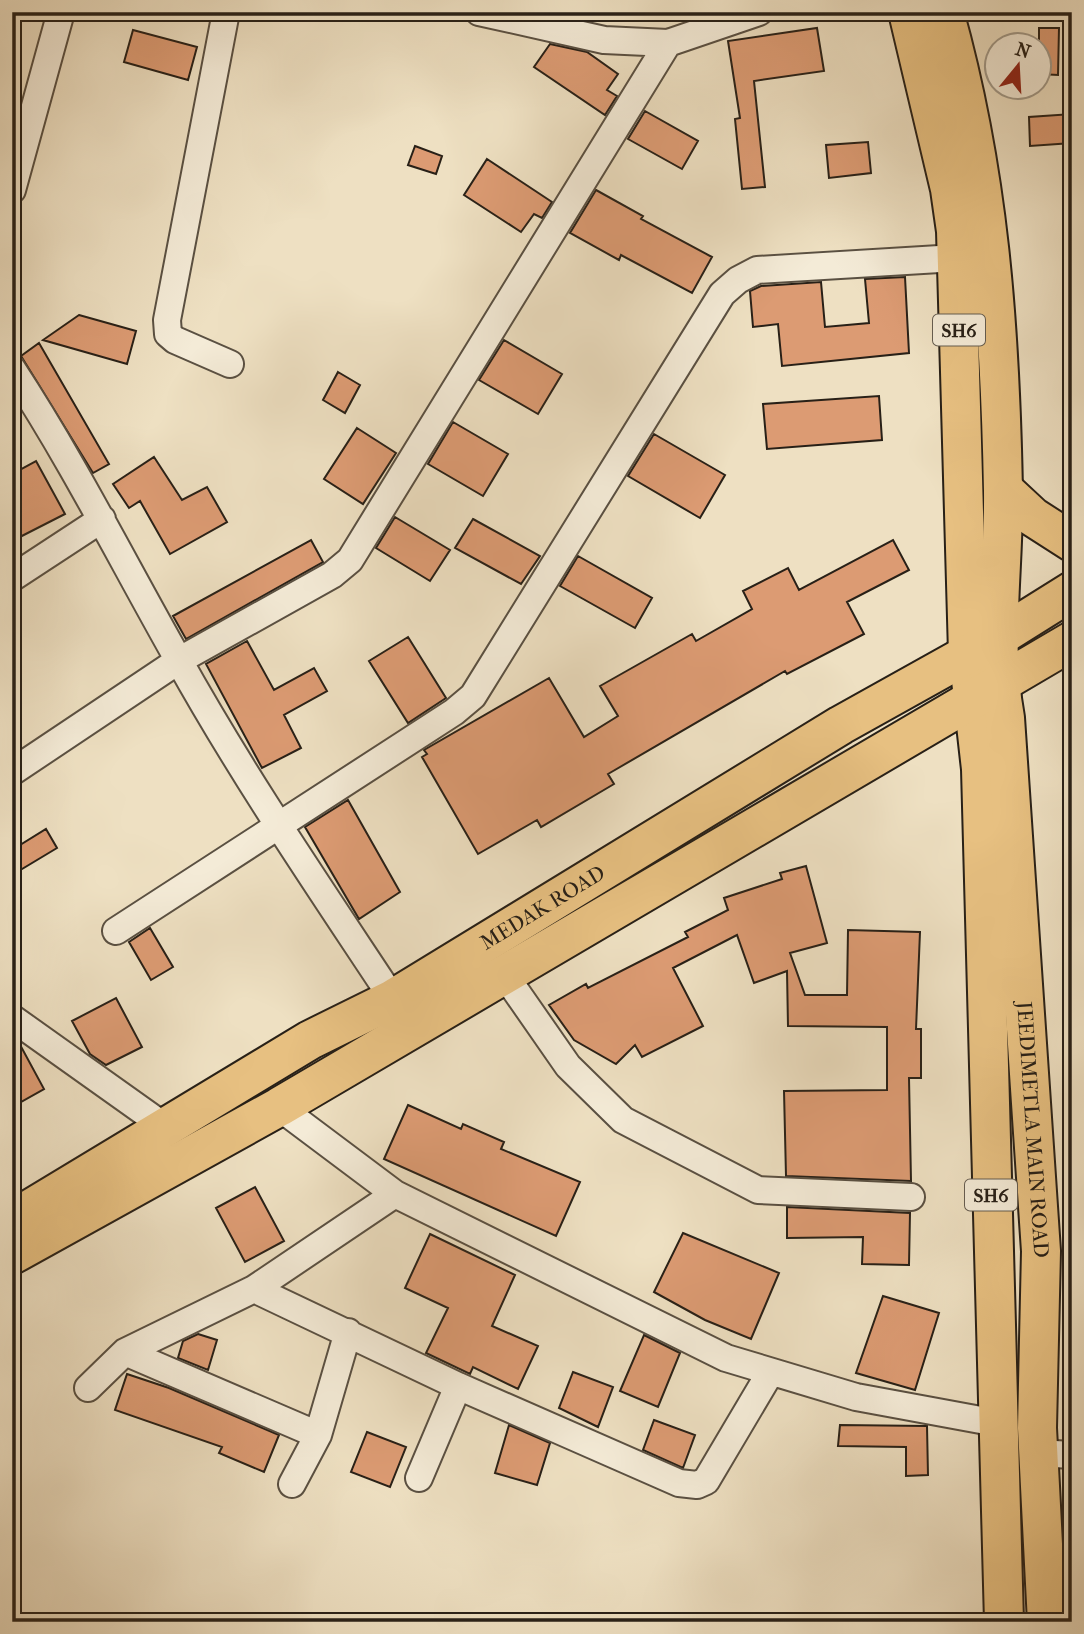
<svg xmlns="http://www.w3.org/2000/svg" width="1084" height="1634" font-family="'IM FELL French Canon',serif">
	<rect width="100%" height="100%" fill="#eee0c2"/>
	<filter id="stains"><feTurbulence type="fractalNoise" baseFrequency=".00286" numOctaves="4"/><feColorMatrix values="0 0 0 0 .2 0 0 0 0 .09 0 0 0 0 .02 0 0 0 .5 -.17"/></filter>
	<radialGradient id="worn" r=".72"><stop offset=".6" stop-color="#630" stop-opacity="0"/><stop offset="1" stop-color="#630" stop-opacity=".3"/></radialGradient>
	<path fill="#dc9b73" stroke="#282017" stroke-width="2" d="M 817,28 L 824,71 L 754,81 L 765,187 L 742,189 L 735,119 L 740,118 L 728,41 Z
		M 1039,28 L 1059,28 L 1058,75 L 1039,74 Z
		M 133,30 L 197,47 L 188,80 L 124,62 Z
		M 550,44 L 587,52 L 618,74 L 607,90 L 617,96 L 605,115 L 534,67 Z
		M 645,111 L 698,141 L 682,169 L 628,139 Z
		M 1072,114 L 1072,143 L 1030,146 L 1029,117 Z
		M 868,142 L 871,173 L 829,178 L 826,145 Z
		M 415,146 L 442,156 L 436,174 L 408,165 Z
		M 487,159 L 552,202 L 542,218 L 534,214 L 521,232 L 464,195 Z
		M 596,190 L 643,216 L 641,219 L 712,257 L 692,293 L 621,255 L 619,260 L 570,233 Z
		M 905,277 L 909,353 L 782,366 L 778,324 L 753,327 L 750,291 L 761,286 L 821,282 L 825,327 L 869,323 L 865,279 Z
		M 79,315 L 136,331 L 127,364 L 43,340 Z
		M 504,340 L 562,374 L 538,414 L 479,380 Z
		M 39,343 L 109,464 L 93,473 L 21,356 Z
		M 338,372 L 360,385 L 345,413 L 323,400 Z
		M 879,396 L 882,440 L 767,449 L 763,404 Z
		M 453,422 L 508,454 L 483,496 L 428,464 Z
		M 357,428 L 396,453 L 363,504 L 324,479 Z
		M 654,434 L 725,475 L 700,518 L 628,476 Z
		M 154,457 L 182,500 L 207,487 L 227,522 L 170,554 L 140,501 L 129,508 L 113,484 Z
		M 36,461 L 65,514 L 12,541 L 12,474 Z
		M 395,517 L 450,550 L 430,581 L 376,548 Z
		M 473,519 L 540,556 L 521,584 L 455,548 Z
		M 311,540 L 323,562 L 186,639 L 173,616 Z
		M 893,540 L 909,570 L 847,602 L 864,634 L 787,674 L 785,671 L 608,774 L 614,784 L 541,827 L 537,820 L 478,854 L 422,757 L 427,754 L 424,750 L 549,678 L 584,737 L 618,716 L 600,686 L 692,634 L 696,641 L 752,609 L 743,591 L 788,568 L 799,590 Z
		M 578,556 L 652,598 L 635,628 L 560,586 Z
		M 408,637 L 446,698 L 408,723 L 369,661 Z
		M 247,641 L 274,690 L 314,668 L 327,691 L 284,715 L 301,748 L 262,768 L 206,664 Z
		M 348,800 L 400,892 L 359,919 L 305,827 Z
		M 46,829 L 57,848 L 12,875 L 12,850 Z
		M 806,866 L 827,943 L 790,953 L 805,995 L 847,995 L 848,930 L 920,932 L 916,1029 L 921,1029 L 921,1078 L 909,1078 L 911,1181 L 786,1176 L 784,1091 L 887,1090 L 887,1027 L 788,1026 L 787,971 L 754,983 L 737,935 L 673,968 L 703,1026 L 642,1057 L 635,1045 L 616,1064 L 574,1040 L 549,1005 L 586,984 L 588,988 L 688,937 L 685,932 L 728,910 L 724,898 L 782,879 L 780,873 Z
		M 150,928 L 173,967 L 151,980 L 129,942 Z
		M 116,998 L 142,1047 L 106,1065 L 90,1054 L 72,1021 Z
		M 12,1038 L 18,1041 L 44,1089 L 12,1107 Z
		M 408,1105 L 461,1129 L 463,1124 L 504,1142 L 501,1149 L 580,1182 L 556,1236 L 384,1159 Z
		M 255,1187 L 284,1241 L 245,1262 L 216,1208 Z
		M 787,1207 L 910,1213 L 909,1265 L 862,1264 L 863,1237 L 787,1238 Z
		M 683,1233 L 779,1273 L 751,1339 L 705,1320 L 654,1292 Z
		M 430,1234 L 515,1275 L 492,1326 L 538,1346 L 518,1389 L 473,1367 L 470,1374 L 426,1353 L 448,1308 L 405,1288 Z
		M 883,1296 L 939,1313 L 915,1390 L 856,1373 Z
		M 198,1334 L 217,1340 L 208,1370 L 178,1358 L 183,1341 Z
		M 644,1335 L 680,1353 L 658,1407 L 620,1391 Z
		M 573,1372 L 613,1387 L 598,1427 L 559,1408 Z
		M 127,1374 L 169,1388 L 279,1435 L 264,1472 L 219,1453 L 222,1447 L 115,1410 Z
		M 654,1420 L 695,1435 L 683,1468 L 643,1450 Z
		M 509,1425 L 550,1443 L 537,1485 L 495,1473 Z
		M 840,1425 L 927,1426 L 928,1475 L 906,1476 L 906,1447 L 838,1446 Z
		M 367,1432 L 406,1447 L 390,1487 L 351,1472 Z"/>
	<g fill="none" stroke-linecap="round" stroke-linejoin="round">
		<g stroke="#5a5042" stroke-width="30">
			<path id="minor" d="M 226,12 L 167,320 L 168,334 L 175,340 L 230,364
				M 479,12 L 604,40 L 668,43 L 759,12
				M 12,190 L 61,12
				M 12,369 C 73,462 123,562 178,659 C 243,776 319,887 393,999
				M 12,578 L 102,519
				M 12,772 L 178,661 L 332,575 L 350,560 L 668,43
				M 116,931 L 454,712 L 473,696 L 722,294 L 738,280 L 757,270 L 956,258
				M 504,974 L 568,1066 L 623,1120 L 758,1190 L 911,1197
				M 12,1018 L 168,1129
				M 279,1107 L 395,1194 L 726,1358 L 856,1397 L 997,1423
				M 254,1289 L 458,1386 L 679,1483 L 697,1485 L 706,1481 L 770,1373
				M 125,1352 L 318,1435
				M 88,1388 L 125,1352 L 254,1289 L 395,1194
				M 1037,1453 L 1072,1455
				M 419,1478 L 458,1386
				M 292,1484 L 318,1435 L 348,1332"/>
		</g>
		<g stroke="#282017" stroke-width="42">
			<g id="primary">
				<path d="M 908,12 L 950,189 L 956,231 L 968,653 L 981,769 L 1004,1622"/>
				<path id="s1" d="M 944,12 C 989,172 1000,326 1003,491 C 1004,567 991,642 1005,718 L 1041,1251 L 1037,1428 L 1047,1622"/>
				<path d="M 1003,489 L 1033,517 L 1072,542"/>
				<path id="s2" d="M 12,1220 L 310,1040 L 393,999 L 841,725 L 997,638 L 1072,591"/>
				<path d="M 12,1255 L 279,1107 L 1072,641"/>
			</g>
		</g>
		<use href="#minor" stroke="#f4ebd7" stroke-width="26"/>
		<use href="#primary" stroke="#e7c081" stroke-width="38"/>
	</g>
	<g text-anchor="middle" stroke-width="7" stroke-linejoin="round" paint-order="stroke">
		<g fill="#f4ebd7" stroke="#655d51" stroke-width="2">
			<rect x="933" y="314.5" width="52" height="31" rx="5"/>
			<rect x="965" y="1179.5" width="52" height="31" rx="5"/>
		</g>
		<g font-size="19" font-weight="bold" fill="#282017">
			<text x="959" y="337">SH6</text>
			<text x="991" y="1202">SH6</text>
		</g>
		<g font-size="21" fill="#282017" stroke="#f4ebd7">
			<text dy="7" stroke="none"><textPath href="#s2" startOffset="616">MEDAK ROAD</textPath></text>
			<text dy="7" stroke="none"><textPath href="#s1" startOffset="1124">JEEDIMETLA MAIN ROAD</textPath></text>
		</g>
	</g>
	<rect width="1084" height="1634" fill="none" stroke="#eee0c2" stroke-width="42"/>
	<rect x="14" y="14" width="1056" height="1606" fill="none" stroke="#282017" stroke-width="3.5"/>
	<rect x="21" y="21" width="1042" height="1592" fill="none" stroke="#282017" stroke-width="2"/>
	<g transform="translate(1018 66) rotate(18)"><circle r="33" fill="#f4ebd7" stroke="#a29a8a" stroke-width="2"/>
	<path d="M0-5L12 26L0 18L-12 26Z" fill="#8f2418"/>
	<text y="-10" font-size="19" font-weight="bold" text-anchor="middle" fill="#282017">N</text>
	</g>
	<rect width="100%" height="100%" filter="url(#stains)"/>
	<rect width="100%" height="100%" fill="url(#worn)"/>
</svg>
